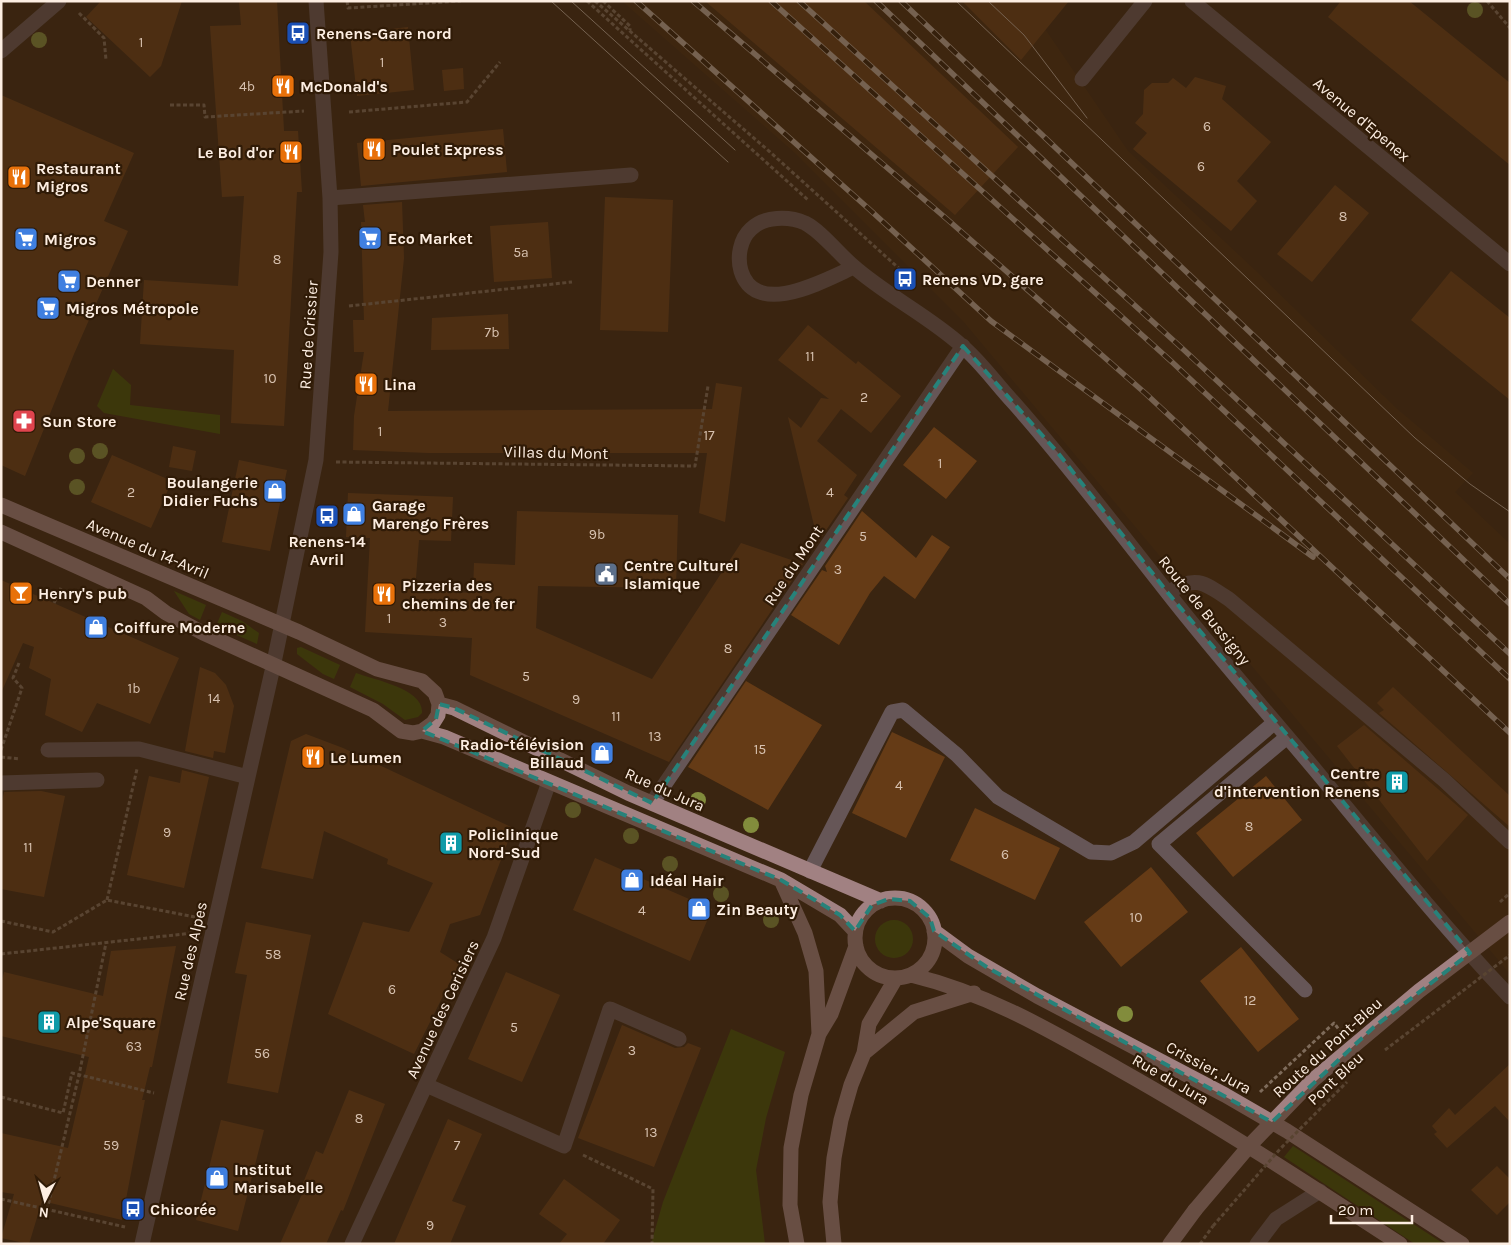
<svg xmlns="http://www.w3.org/2000/svg" width="1511" height="1245" font-family="Karla,sans-serif">
	<rect width="100%" height="100%" fill="#3a2511"/>
	<path fill="#44290f" d="M 622,1 L 1026,1 L 1128,151 L 1256,271 L 1396,408 L 1473,473 L 1455,492 L 1510,544 L 1510,974 L 963,321 L 794,152 Z"/>
	<path fill="#3f4f06" d="M 113,369 L 131,385 L 130,405 L 220,415 L 220,434 L 104,413 L 97,406 Z
		M 174,591 L 206,605 L 200,620 L 189,614 Z
		M 222,612 L 242,621 L 259,633 L 257,644 L 216,626 Z
		M 301,647 L 340,665 L 334,679 L 323,674 L 297,654 L 297,648 Z
		M 356,673 C 375,680 424,689 422,713 L 418,717 L 405,720 L 383,704 L 350,687 Z
		M875 939a19 19 0 1 1 38 0a19 19 0 1 1-38 0Z
		M 731,1029 L 785,1052 L 766,1118 L 756,1170 L 765,1244 L 651,1244 L 663,1202 Z
		M 1293,1146 L 1444,1244 L 1415,1244 L 1284,1157 Z"/>
	<path fill="#653b16" d="M 101,1 L 182,1 L 161,66 L 150,77 L 86,17 Z
		M 239,1 L 277,1 L 284,131 L 298,131 L 302,192 L 297,192 L 284,426 L 231,423 L 234,350 L 140,344 L 144,280 L 238,286 L 244,196 L 222,197 L 210,26 L 241,25 Z
		M 705,1 L 864,1 L 1018,147 L 955,215 Z
		M 962,1 L 1069,1 L 1021,60 Z
		M 1341,1 L 1409,1 L 1510,83 L 1510,165 L 1328,17 Z
		M 408,27 L 414,90 L 357,96 L 350,34 Z
		M 463,68 L 464,89 L 444,91 L 442,70 Z
		M 1195,77 L 1226,86 L 1222,99 L 1271,142 L 1237,181 L 1257,201 L 1231,231 L 1133,149 L 1147,133 L 1135,123 L 1143,114 L 1144,90 L 1152,83 L 1168,83 L 1173,78 L 1186,88 Z
		M 1,95 L 134,153 L 104,221 L 128,231 L 74,354 L 25,476 L 1,465 Z
		M 503,129 L 507,172 L 361,186 L 357,143 Z
		M 1335,185 L 1369,213 L 1312,282 L 1277,254 Z
		M 605,197 L 673,200 L 668,332 L 600,330 Z
		M 402,202 L 404,258 L 388,411 L 712,409 L 716,383 L 742,387 L 725,522 L 699,513 L 707,453 L 429,453 L 353,450 L 354,416 L 364,352 L 354,352 L 353,320 L 364,320 L 361,222 L 365,222 L 363,205 Z
		M 548,222 L 552,278 L 494,282 L 490,226 Z
		M 1451,271 L 1510,318 L 1510,400 L 1411,320 Z
		M 508,314 L 509,349 L 431,350 L 432,318 Z
		M 808,325 L 856,364 L 858,361 L 901,396 L 871,433 L 841,409 L 817,441 L 857,475 L 844,495 L 848,498 L 818,542 L 788,417 L 801,428 L 821,398 L 829,399 L 778,360 Z
		M 934,427 L 977,461 L 946,499 L 903,465 Z
		M 173,446 L 196,451 L 192,471 L 169,467 Z
		M 112,455 L 172,481 L 151,528 L 91,502 Z
		M 239,460 L 287,470 L 270,551 L 222,542 Z
		M 348,493 L 453,497 L 451,541 L 419,540 L 415,590 L 473,593 L 474,563 L 515,565 L 517,511 L 678,515 L 676,588 L 538,586 L 536,628 L 652,679 L 741,543 L 803,564 L 669,762 L 470,675 L 472,638 L 365,632 L 370,538 L 346,537 Z
		M 862,511 L 916,558 L 932,535 L 950,547 L 915,599 L 884,576 L 870,593 L 839,645 L 791,615 L 822,570 L 827,572 L 825,566 Z
		M 1,580 L 179,658 L 150,724 L 97,703 L 82,732 L 45,715 L 51,679 L 29,668 L 34,647 L 23,643 L 1,693 Z
		M 200,667 L 215,673 L 226,685 L 234,706 L 225,753 L 214,751 L 213,758 L 185,751 Z
		M 746,681 L 822,725 L 768,810 L 688,767 Z
		M 1393,687 L 1510,796 L 1510,827 L 1379,713 L 1384,710 L 1377,703 Z
		M 1364,725 L 1468,815 L 1427,861 L 1337,746 Z
		M 892,732 L 945,757 L 906,838 L 852,813 Z
		M 306,734 L 343,748 L 513,828 L 480,915 L 450,924 L 440,952 L 459,964 L 414,1054 L 328,1014 L 363,922 L 409,932 L 433,883 L 387,864 L 388,859 L 324,831 L 313,879 L 261,868 L 291,741 Z
		M 182,770 L 209,777 L 184,888 L 127,875 L 149,776 L 180,783 Z
		M 1266,776 L 1302,820 L 1233,877 L 1196,833 Z
		M 41,791 L 65,796 L 44,897 L 1,889 L 1,806 L 4,792 Z
		M 975,808 L 1060,848 L 1035,900 L 950,860 Z
		M 595,858 L 712,909 L 690,961 L 573,910 Z
		M 1151,867 L 1188,912 L 1121,967 L 1084,922 Z
		M 246,922 L 311,935 L 278,1093 L 227,1083 L 247,975 L 235,973 Z
		M 176,946 L 152,1067 L 150,1067 L 142,1100 L 145,1100 L 122,1220 L 42,1201 L 29,1244 L 1,1238 L 14,1194 L 1,1192 L 1,1133 L 68,1148 L 89,1057 L 1,1036 L 1,984 L 4,972 L 103,996 L 111,951 Z
		M 1241,947 L 1299,1019 L 1258,1052 L 1200,981 Z
		M 506,972 L 560,995 L 522,1082 L 468,1059 Z
		M 622,1025 L 675,1048 L 684,1047 L 688,1043 L 701,1048 L 654,1167 L 578,1138 Z
		M 1510,1064 L 1510,1122 L 1495,1106 L 1447,1148 L 1434,1134 L 1437,1132 L 1432,1126 L 1449,1108 L 1455,1115 Z
		M 349,1090 L 385,1104 L 343,1211 L 341,1210 L 326,1244 L 280,1244 L 302,1194 L 299,1193 L 316,1151 L 323,1154 Z
		M 448,1119 L 482,1134 L 452,1201 L 466,1206 L 450,1244 L 394,1244 Z
		M 221,1120 L 264,1130 L 238,1231 L 196,1220 Z
		M 1497,1166 L 1510,1179 L 1510,1202 L 1497,1215 L 1471,1190 Z
		M 564,1179 L 620,1220 L 603,1244 L 559,1244 L 567,1234 L 539,1214 Z"/>
	<g fill="none" stroke-linecap="round" stroke-linejoin="round">
		<path stroke="#7e6b5a" stroke-width="3" stroke-dasharray="4 2.5" stroke-linecap="butt" d="M 347,1 L 348,8 L 461,1
			M 587,1 L 808,200
			M 595,1 L 770,152 L 914,282
			M 603,1 L 630,26 L 630,30
			M 1487,1 L 1510,28
			M 79,13 L 104,38 L 106,60
			M 170,105 L 204,105 L 205,117 L 304,111
			M 349,112 L 467,102 L 500,62
			M 349,306 L 572,282
			M 336,462 L 695,466 L 708,386
			M 54,603 L 61,588
			M 1,750 L 22,688 L 13,678 L 19,663
			M 1,757 L 20,759
			M 107,900 L 137,769
			M 1,921 L 53,932 L 107,900 L 195,917
			M 1,954 L 193,933
			M 1260,1092 L 1334,1023 L 1340,1031
			M 1,1097 L 63,1113 L 72,1073 L 154,1093
			M 583,1155 L 653,1189 L 652,1244
			M 1,1199 L 125,1227
			M 47,1210 L 79,1075 L 106,943
			M 1200,1244 L 1213,1226"/>
		<path stroke="#665657" stroke-width="15" d="M 1192,1 L 1510,264
			M 1,51 L 59,1
			M 1082,79 L 1145,1
			M 330,198 L 631,175
			M 854,267 C 825,280 756,319 741,271 C 737,257 740,239 751,229 C 764,216 789,216 805,223 C 821,231 839,254 853,266 C 887,296 929,316 962,346 C 981,362 997,385 1014,403 C 1067,463 1115,526 1164,588 C 1213,651 1266,711 1317,772 C 1380,848 1442,925 1510,997
			M 1168,593 C 1195,574 1205,583 1230,600 L 1444,780 L 1510,842
			M 1287,737 L 1159,844 L 1305,990
			M 48,750 L 139,749 L 248,777
			M 1,783 L 97,780
			M 652,803 L 963,346
			M 810,871 L 892,712 L 903,710 L 957,755 L 998,797 L 1091,852 L 1111,853 L 1134,842 L 1275,722
			M 426,1085 L 564,1146 L 610,1009 L 679,1039
			M 142,1244 L 273,667 L 316,460 L 331,252 L 330,198 L 316,1
			M 352,1244 L 494,938 L 549,782
			M 1257,1244 L 1276,1219 L 1320,1191"/>
		<path stroke="#a18182" stroke-width="15" d="M 1,505 L 299,632 L 377,669 L 422,681 L 435,693 L 439,704 L 438,715 L 433,723 L 422,731 L 413,733 L 401,731 L 373,710 L 203,633 L 166,613 L 146,598 L 1,532
			M 439,704 L 454,708 L 628,793 L 881,901
			M 422,731 L 444,737 L 781,880 L 840,915 L 855,931
			M 781,880 L 805,933 L 816,971 L 819,1034
			M855 938a40 40 0 1 1 80 0a40 40 0 1 1-80 0Z
			M 934,931 L 968,956 L 1037,996 L 1225,1095 L 1287,1131 L 1462,1244
			M 911,975 C 989,994 1051,1031 1120,1070 C 1216,1124 1308,1184 1400,1244
			M 864,1053 L 914,1012 L 974,993
			M 797,1244 L 790,1205 L 791,1148 L 801,1095 L 819,1034 L 831,1014 L 856,946
			M 834,1244 L 830,1202 L 834,1158 L 841,1120 L 851,1085 L 864,1053 L 869,1024 L 896,978
			M 1170,1244 L 1195,1210"/>
		<path stroke="#bdac9d" stroke-width="1" d="M 551,1 L 728,162
			M 571,1 L 735,150
			M 956,1 L 1415,438 L 1470,484 L 1510,512
			M 988,1 L 1024,35 L 1087,118"/>
		<g stroke="#bdac9d" stroke-width="5.5">
			<path id="rail" d="M 636,1 L 869,209 L 991,321 L 1313,557
				M 693,1 L 948,220 L 1145,393 L 1510,733
				M 771,1 L 1172,362 L 1510,679
				M 799,1 L 1184,350 L 1510,654
				M 876,1 L 1510,604
				M 901,1 L 1510,579"/>
		</g>
		<use href="#rail" stroke="#301b07" stroke-width="4" stroke-dasharray="11" stroke-linecap="butt"/>
		<path stroke="#7e6b5a" stroke-width="3" stroke-dasharray="4 2.5" stroke-linecap="butt" d="M 1500,902 L 1510,893
			M 1385,1050 L 1510,955
			M 1213,1226 L 1280,1149 L 1347,1082"/>
		<path stroke="#a18182" stroke-width="15" d="M 1195,1210 L 1251,1144 L 1313,1080 L 1419,991 L 1510,922"/>
	</g>
	<g fill="#828c3c">
		<circle cx="1475" cy="10" r="8"/>
		<circle cx="39" cy="40" r="8"/>
		<circle cx="100" cy="451" r="8"/>
		<circle cx="77" cy="456" r="8"/>
		<circle cx="77" cy="487" r="8"/>
		<circle cx="698" cy="800" r="8"/>
		<circle cx="573" cy="810" r="8"/>
		<circle cx="751" cy="825" r="8"/>
		<circle cx="631" cy="836" r="8"/>
		<circle cx="670" cy="864" r="8"/>
		<circle cx="721" cy="894" r="8"/>
		<circle cx="771" cy="920" r="8"/>
		<circle cx="1125" cy="1014" r="8"/>
	</g>
	<path d="M0 0H1511V1245H0ZM 963,346 L 1058,453 L 1168,593 L 1470,953 L 1374,1027 L 1272,1122 L 988,968 L 934,931 L 930,918 L 910,901 L 889,899 L 872,905 L 855,931 L 840,915 L 781,880 L 422,731 L 436,719 L 439,704 L 454,708 L 652,803 Z" fill="#3a2511" fill-opacity=".55" fill-rule="evenodd"/>
	<path fill="none" stroke="#27827a" stroke-width="4" stroke-dasharray="10 6" stroke-linejoin="round" d="M 963,346 L 1058,453 L 1168,593 L 1470,953 L 1374,1027 L 1272,1122 L 988,968 L 934,931 L 930,918 L 910,901 L 889,899 L 872,905 L 855,931 L 840,915 L 781,880 L 422,731 L 436,719 L 439,704 L 454,708 L 652,803 Z"/>
	<defs>
		<g id="bus-square" transform="scale(1.25)"><rect x="-9" y="-9" width="18" height="18" rx="4" fill="#1a4fb4" stroke="#301b07"/><path d="M-5-6H5V4H4V6H2V4H-2V6H-4V4H-5ZM-3.5-4V0h7V-4ZM-3.5 1.2v1.5H-2V1.2ZM2 1.2v1.5H3.5V1.2Z" fill="#fff"/></g>
		<g id="restaurant-square" transform="scale(1.25)"><rect x="-9" y="-9" width="18" height="18" rx="4" fill="#e8710a" stroke="#301b07"/><path d="M-5-6h1v4h1v-4h1v4h1v-4h1v5L-1.5 .5V6h-2V.5L-5-1ZM5-6V6H3V1.5H1.5Q1.5-4 5-6Z" fill="#fff"/></g>
		<g id="supermarket-square" transform="scale(1.25)"><rect x="-9" y="-9" width="18" height="18" rx="4" fill="#3f7fe0" stroke="#301b07"/><path d="M-6-5.5h2.5l.6 2H6L4.5 2H-2.5L-4.4-4H-6ZM-1.5 3.2a1.3 1.3 0 1 0 .1 0ZM3 3.2a1.3 1.3 0 1 0 .1 0Z" fill="#fff"/></g>
		<g id="pharmacy-square" transform="scale(1.25)"><rect x="-9" y="-9" width="18" height="18" rx="4" fill="#e0444e" stroke="#301b07"/><path d="M-2-6h4v4h4v4h-4v4h-4v-4h-4v-4h4Z" fill="#fff"/></g>
		<g id="shop-square" transform="scale(1.25)"><rect x="-9" y="-9" width="18" height="18" rx="4" fill="#3f7fe0" stroke="#301b07"/><path d="M-5-2.5h2.3a2.7 3.5 0 0 1 5.4 0H5L5.5 6h-11ZM-1.5-2.5h3a1.5 2.3 0 0 0-3 0Z" fill="#fff"/></g>
		<g id="civic-square" transform="scale(1.25)"><rect x="-9" y="-9" width="18" height="18" rx="4" fill="#5c6f8a" stroke="#301b07"/><path d="M-.6-6.5H3V-4.5H.6V-3L4-1V1h2V6H-6V1h2V-1L-.6-3ZM-1.2 2.5V6h2.4V2.5Z" fill="#fff"/></g>
		<g id="bar-square" transform="scale(1.25)"><rect x="-9" y="-9" width="18" height="18" rx="4" fill="#e8710a" stroke="#301b07"/><path d="M-6-5H6L.8 .8V4.5H3.5V6h-7V4.5H-.8V.8Z" fill="#fff"/></g>
		<g id="building-square" transform="scale(1.25)"><rect x="-9" y="-9" width="18" height="18" rx="4" fill="#0f9aa8" stroke="#301b07"/><path d="M-4-6H4V6H1V3H-1V6H-4ZM-2.5-4.3h1.7v1.8h-1.7ZM.8-4.3h1.7v1.8H.8ZM-2.5-1h1.7V.8h-1.7ZM.8-1h1.7V.8H.8Z" fill="#fff"/></g>
	</defs>
	<g fill-rule="evenodd">
		<use href="#bus-square" x="298" y="33"/>
		<use href="#restaurant-square" x="283" y="86"/>
		<use href="#restaurant-square" x="374" y="149"/>
		<use href="#restaurant-square" x="291" y="152"/>
		<use href="#restaurant-square" x="19" y="177"/>
		<use href="#supermarket-square" x="370" y="238"/>
		<use href="#supermarket-square" x="26" y="239"/>
		<use href="#bus-square" x="905" y="279"/>
		<use href="#supermarket-square" x="69" y="281"/>
		<use href="#supermarket-square" x="48" y="308"/>
		<use href="#restaurant-square" x="366" y="384"/>
		<use href="#pharmacy-square" x="24" y="421"/>
		<use href="#shop-square" x="275" y="491"/>
		<use href="#shop-square" x="354" y="514"/>
		<use href="#bus-square" x="327" y="516"/>
		<use href="#civic-square" x="606" y="574"/>
		<use href="#bar-square" x="21" y="593"/>
		<use href="#restaurant-square" x="384" y="594"/>
		<use href="#shop-square" x="96" y="627"/>
		<use href="#shop-square" x="602" y="753"/>
		<use href="#restaurant-square" x="313" y="757"/>
		<use href="#building-square" x="1397" y="782"/>
		<use href="#building-square" x="451" y="843"/>
		<use href="#shop-square" x="632" y="880"/>
		<use href="#shop-square" x="699" y="909"/>
		<use href="#building-square" x="49" y="1022"/>
		<use href="#shop-square" x="217" y="1178"/>
		<use href="#bus-square" x="133" y="1209"/>
	</g>
	<g text-anchor="middle" stroke-width="4.5" stroke-linejoin="round" paint-order="stroke">
		<g font-size="14" fill="#d7c1af">
			<text x="141" y="47">1</text>
			<text x="382" y="67">1</text>
			<text x="247" y="91">4b</text>
			<text x="1207" y="131">6</text>
			<text x="1201" y="171">6</text>
			<text x="1343" y="221">8</text>
			<text x="521" y="257">5a</text>
			<text x="277" y="264">8</text>
			<text x="492" y="337">7b</text>
			<text x="810" y="361">11</text>
			<text x="270" y="383">10</text>
			<text x="864" y="402">2</text>
			<text x="380" y="436">1</text>
			<text x="709" y="440">17</text>
			<text x="940" y="468">1</text>
			<text x="131" y="497">2</text>
			<text x="830" y="497">4</text>
			<text x="597" y="539">9b</text>
			<text x="863" y="541">5</text>
			<text x="838" y="574">3</text>
			<text x="389" y="623">1</text>
			<text x="443" y="627">3</text>
			<text x="728" y="653">8</text>
			<text x="526" y="681">5</text>
			<text x="134" y="693">1b</text>
			<text x="214" y="703">14</text>
			<text x="576" y="704">9</text>
			<text x="616" y="721">11</text>
			<text x="655" y="741">13</text>
			<text x="760" y="754">15</text>
			<text x="899" y="790">4</text>
			<text x="1249" y="831">8</text>
			<text x="167" y="837">9</text>
			<text x="28" y="852">11</text>
			<text x="1005" y="859">6</text>
			<text x="642" y="915">4</text>
			<text x="1136" y="922">10</text>
			<text x="273" y="959">58</text>
			<text x="392" y="994">6</text>
			<text x="1250" y="1005">12</text>
			<text x="514" y="1032">5</text>
			<text x="134" y="1051">63</text>
			<text x="632" y="1055">3</text>
			<text x="262" y="1058">56</text>
			<text x="359" y="1123">8</text>
			<text x="651" y="1137">13</text>
			<text x="111" y="1150">59</text>
			<text x="457" y="1150">7</text>
			<text x="430" y="1230">9</text>
		</g>
		<g font-size="16" font-weight="bold" fill="#fdeee2" stroke="#301b07" text-anchor="start">
			<text x="316" y="39">Renens-Gare nord</text>
			<text x="300" y="92">McDonald's</text>
			<text x="392" y="155">Poulet Express</text>
			<text x="274" y="158" text-anchor="end">Le Bol d'or</text>
			<text x="36" y="174">Restaurant<tspan x="36" dy="18">Migros</tspan></text>
			<text x="388" y="244">Eco Market</text>
			<text x="44" y="245">Migros</text>
			<text x="922" y="285">Renens VD, gare</text>
			<text x="86" y="287">Denner</text>
			<text x="66" y="314">Migros Métropole</text>
			<text x="384" y="390">Lina</text>
			<text x="42" y="427">Sun Store</text>
			<text x="258" y="488" text-anchor="end">Boulangerie<tspan x="258" dy="18">Didier Fuchs</tspan></text>
			<text x="372" y="511">Garage<tspan x="372" dy="18">Marengo Frères</tspan></text>
			<text x="327" y="547" text-anchor="middle">Renens-14<tspan x="327" dy="18">Avril</tspan></text>
			<text x="624" y="571">Centre Culturel<tspan x="624" dy="18">Islamique</tspan></text>
			<text x="402" y="591">Pizzeria des<tspan x="402" dy="18">chemins de fer</tspan></text>
			<text x="38" y="599">Henry's pub</text>
			<text x="114" y="633">Coiffure Moderne</text>
			<text x="584" y="750" text-anchor="end">Radio-télévision<tspan x="584" dy="18">Billaud</tspan></text>
			<text x="330" y="763">Le Lumen</text>
			<text x="1380" y="779" text-anchor="end">Centre<tspan x="1380" dy="18">d'intervention Renens</tspan></text>
			<text x="468" y="840">Policlinique<tspan x="468" dy="18">Nord-Sud</tspan></text>
			<text x="650" y="886">Idéal Hair</text>
			<text x="716" y="915">Zin Beauty</text>
			<text x="66" y="1028">Alpe'Square</text>
			<text x="234" y="1175">Institut<tspan x="234" dy="18">Marisabelle</tspan></text>
			<text x="150" y="1215">Chicorée</text>
		</g>
		<g font-size="16" fill="#fdeee2" stroke="#301b07">
			<text transform="translate(1362 119) rotate(40)" y="6">Avenue d'Epenex</text>
			<text transform="translate(308 335) rotate(-86)" y="6">Rue de Crissier</text>
			<text transform="translate(556 452) rotate(1)" y="6">Villas du Mont</text>
			<text transform="translate(148 548) rotate(23)" y="6">Avenue du 14-Avril</text>
			<text transform="translate(793 565) rotate(-56)" y="6">Rue du Mont</text>
			<text transform="translate(1205 610) rotate(51)" y="6">Route de Bussigny</text>
			<text transform="translate(665 789) rotate(24)" y="6">Rue du Jura</text>
			<text transform="translate(190 951) rotate(-77)" y="6">Rue des Alpes</text>
			<text transform="translate(442 1009) rotate(-65)" y="6">Avenue des Cerisiers</text>
			<text transform="translate(1327 1047) rotate(-42)" y="6">Route du Pont-Bleu</text>
			<text transform="translate(1209 1067) rotate(28)" y="6">Crissier, Jura</text>
			<text transform="translate(1335 1078) rotate(-43)" y="6">Pont Bleu</text>
			<text transform="translate(1171 1079) rotate(30)" y="6">Rue du Jura</text>
		</g>
	</g>
	<rect width="1511" height="1245" fill="none" stroke="#fdeee2" stroke-width="5"/>
	<g transform="translate(45 1200) rotate(186)" stroke="#301b07" stroke-width="4" paint-order="stroke">
	<path d="M0-4L9 19L0 12L-9 19Z" fill="#fdeee2"/>
	<text y="-8" font-size="14" font-weight="bold" text-anchor="middle" fill="#fdeee2">N</text>
	</g>
	<path d="M1331 1215v8h81v-8" fill="none" stroke="#fdeee2" stroke-width="2.5"/>
	<text x="1338" y="1215" font-size="15" fill="#fdeee2" stroke="#301b07" stroke-width="4" paint-order="stroke">20 m</text>
</svg>
